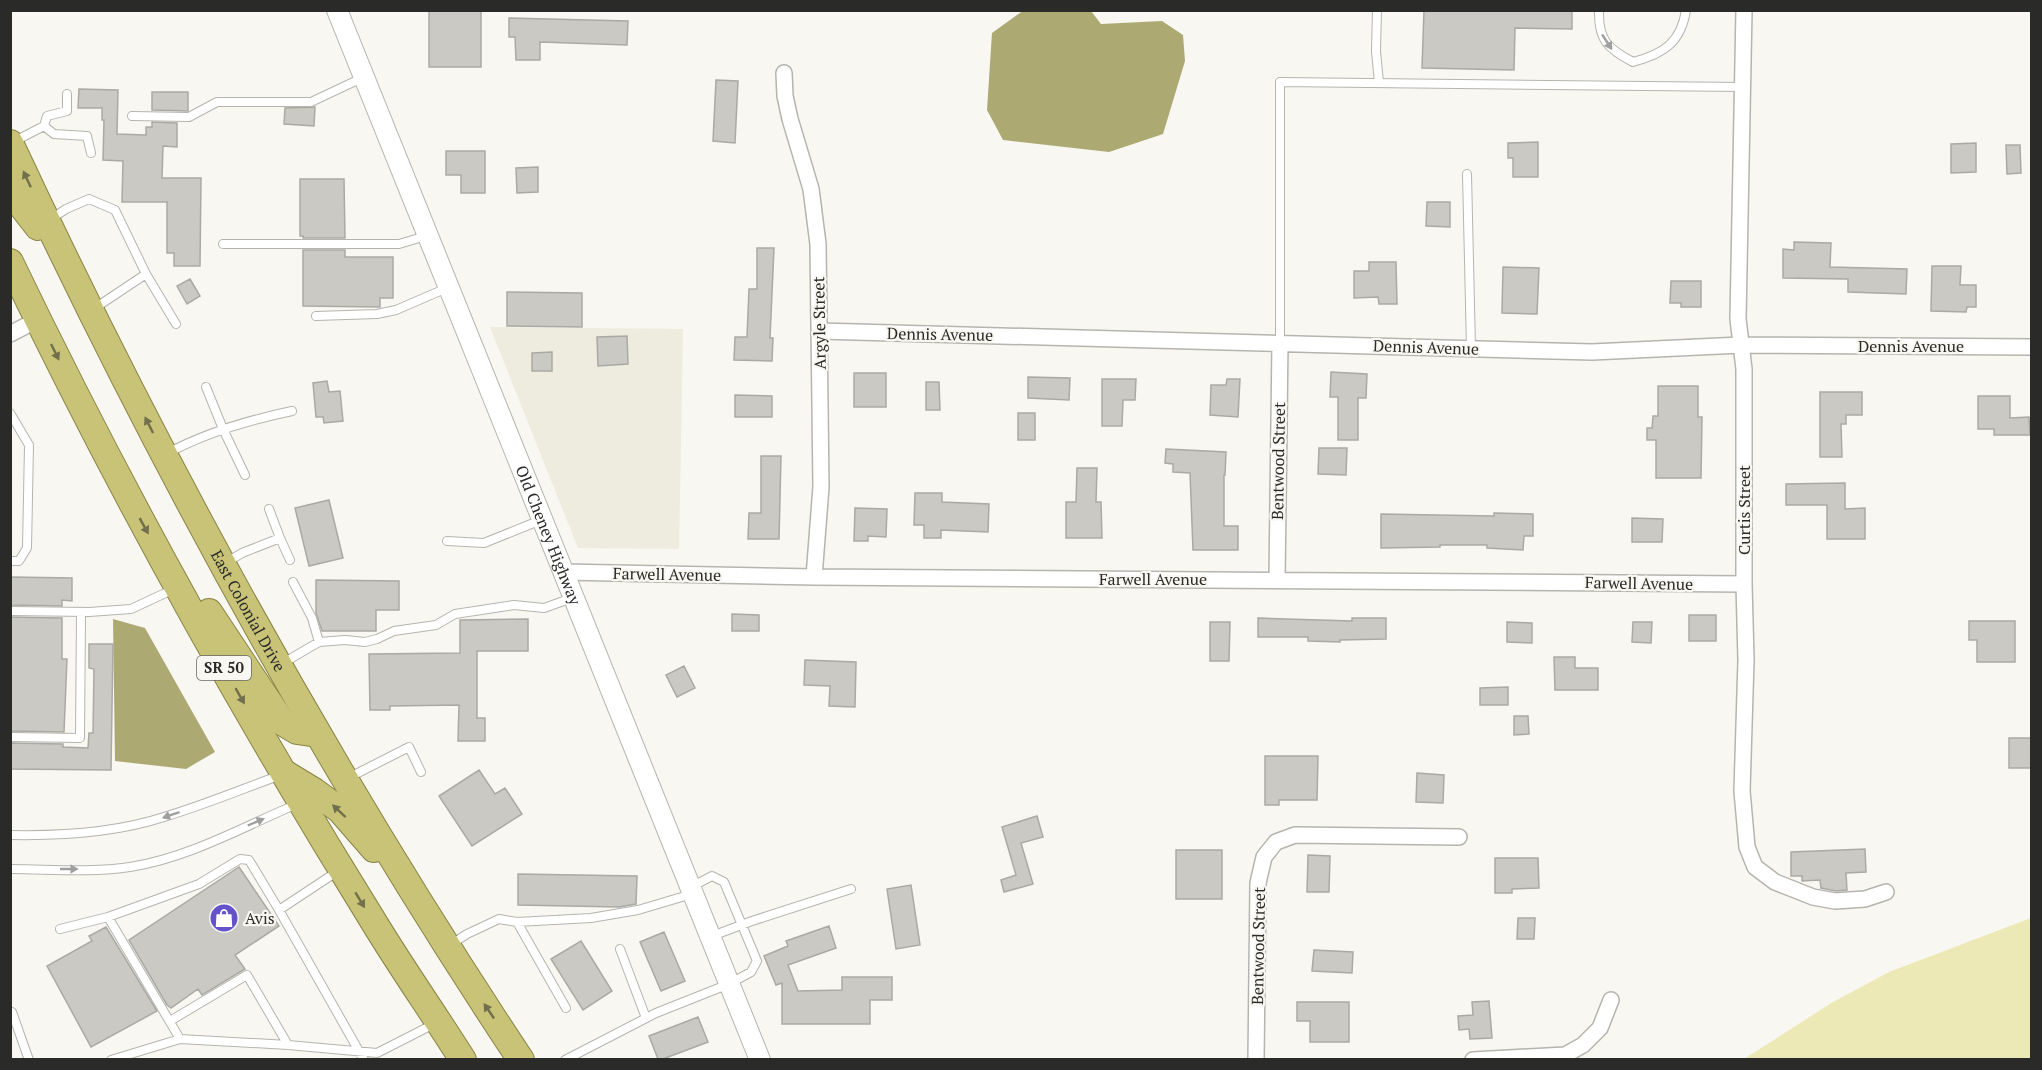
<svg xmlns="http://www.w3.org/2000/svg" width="2042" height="1070" font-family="'PT Serif',serif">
	<rect width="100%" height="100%" fill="#f8f7f1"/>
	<path fill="#edecde" d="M 490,327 L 683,329 L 679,549 L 578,548 Z"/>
	<path fill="#ece9b6" d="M 2031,918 L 2031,1059 L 1744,1059 L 1833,1002 L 1889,972 Z"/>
	<path fill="#aca973" d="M 1024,10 L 1091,11 L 1101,24 L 1162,21 L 1183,35 L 1185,61 L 1163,134 L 1109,152 L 1003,140 L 987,110 L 992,33 Z
		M 113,619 L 145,628 L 215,752 L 186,769 L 115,761 Z"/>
	<path fill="#cac9c3" stroke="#aaaaa4" stroke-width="1.5" d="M 429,10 L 481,10 L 481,67 L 429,67 Z
		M 1424,10 L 1572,10 L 1572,29 L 1515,28 L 1514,70 L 1422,68 Z
		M 509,18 L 628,21 L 627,45 L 540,42 L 540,60 L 516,60 L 515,37 L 509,37 Z
		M 716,80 L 738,81 L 735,143 L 713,141 Z
		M 79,89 L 118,90 L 117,134 L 146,135 L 146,127 L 152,127 L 152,122 L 177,123 L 177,147 L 163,146 L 162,178 L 201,178 L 200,266 L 174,266 L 174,253 L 167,253 L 167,202 L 122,202 L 123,161 L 103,160 L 104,120 L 102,120 L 102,108 L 78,108 Z
		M 152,92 L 188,92 L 188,111 L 152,110 Z
		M 315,107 L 314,126 L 284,124 L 285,108 Z
		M 1538,142 L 1538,177 L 1513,177 L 1513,158 L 1508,158 L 1508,143 Z
		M 1976,143 L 1976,172 L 1951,173 L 1951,144 Z
		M 2006,145 L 2020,145 L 2021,173 L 2007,174 Z
		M 446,151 L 485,151 L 485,193 L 461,193 L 461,175 L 446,175 Z
		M 538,167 L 538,192 L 517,193 L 516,168 Z
		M 300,179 L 344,179 L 345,238 L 303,238 L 303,236 L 300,236 Z
		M 1427,202 L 1450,202 L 1450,227 L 1426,226 Z
		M 1794,242 L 1831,243 L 1830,267 L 1907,269 L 1906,294 L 1848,292 L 1848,279 L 1783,278 L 1783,249 L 1794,250 Z
		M 757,248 L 774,248 L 770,338 L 773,338 L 772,361 L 734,360 L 735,337 L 747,337 L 749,289 L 757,289 Z
		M 303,250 L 345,250 L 345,257 L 393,257 L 393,298 L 380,298 L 380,307 L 303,306 Z
		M 1369,262 L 1396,262 L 1397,304 L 1379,304 L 1378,297 L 1354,298 L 1354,271 L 1369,271 Z
		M 1932,266 L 1961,266 L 1960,285 L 1976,285 L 1976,307 L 1967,307 L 1966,312 L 1931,311 Z
		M 1503,267 L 1539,268 L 1537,314 L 1502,313 Z
		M 190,279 L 200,296 L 187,304 L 177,286 Z
		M 1671,281 L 1701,281 L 1701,307 L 1681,307 L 1681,303 L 1670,303 Z
		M 507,292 L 582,293 L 582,327 L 507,326 Z
		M 627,336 L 628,364 L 598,366 L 597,337 Z
		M 552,352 L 552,371 L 532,371 L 532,353 Z
		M 1331,372 L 1367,374 L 1366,398 L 1358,398 L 1358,440 L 1338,440 L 1338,397 L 1330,397 Z
		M 854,373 L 886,373 L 886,407 L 854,407 Z
		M 1028,377 L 1070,378 L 1069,400 L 1028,398 Z
		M 1102,379 L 1136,379 L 1135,400 L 1123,400 L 1122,426 L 1102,426 Z
		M 1227,379 L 1240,379 L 1238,417 L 1210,415 L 1211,385 L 1226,385 Z
		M 327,381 L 329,392 L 340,391 L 343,421 L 324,423 L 323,417 L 316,417 L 313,383 Z
		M 926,382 L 939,382 L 940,410 L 926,410 Z
		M 1658,386 L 1698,386 L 1698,417 L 1702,417 L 1701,478 L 1656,478 L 1656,440 L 1647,440 L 1647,428 L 1652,428 L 1653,416 L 1658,416 Z
		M 1820,392 L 1862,392 L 1862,415 L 1846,415 L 1846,424 L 1841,424 L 1842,457 L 1820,457 Z
		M 735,395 L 772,396 L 772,417 L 735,417 Z
		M 1978,396 L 2010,396 L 2010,418 L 2029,417 L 2030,435 L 1994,435 L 1994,429 L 1978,429 Z
		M 1018,413 L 1035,413 L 1035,440 L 1018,440 Z
		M 1319,448 L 1347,448 L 1346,475 L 1318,474 Z
		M 1166,449 L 1226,452 L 1225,475 L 1224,475 L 1224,526 L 1238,526 L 1238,550 L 1193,550 L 1190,473 L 1173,472 L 1173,464 L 1165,463 Z
		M 761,456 L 781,456 L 779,539 L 748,539 L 749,513 L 761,513 Z
		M 1077,468 L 1097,468 L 1096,502 L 1101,502 L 1102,538 L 1066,538 L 1066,502 L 1076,502 Z
		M 1845,483 L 1845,509 L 1865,508 L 1865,539 L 1827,539 L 1827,505 L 1786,505 L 1786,484 Z
		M 915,493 L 942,493 L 942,502 L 989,504 L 988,532 L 941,530 L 941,538 L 924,538 L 924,525 L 914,525 Z
		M 329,500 L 343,558 L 309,566 L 295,508 Z
		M 855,508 L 887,509 L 886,537 L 868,536 L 868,541 L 854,541 Z
		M 1494,513 L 1533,514 L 1533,536 L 1524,536 L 1523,550 L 1487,548 L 1487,545 L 1440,545 L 1440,547 L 1381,548 L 1381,514 L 1494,516 Z
		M 1632,518 L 1663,519 L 1662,542 L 1632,542 Z
		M 10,577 L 72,578 L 72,601 L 62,600 L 62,606 L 10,605 Z
		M 316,580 L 399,581 L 399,610 L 376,610 L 376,631 L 322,631 L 316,613 Z
		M 732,614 L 759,615 L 759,631 L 732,631 Z
		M 1689,615 L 1716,615 L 1716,641 L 1689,641 Z
		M 10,617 L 62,618 L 62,659 L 67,659 L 64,732 L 10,731 Z
		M 1258,618 L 1352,621 L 1352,618 L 1386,618 L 1386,639 L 1340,640 L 1340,642 L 1308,641 L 1308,637 L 1258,637 Z
		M 528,619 L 528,651 L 477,651 L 477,718 L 485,718 L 485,741 L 458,741 L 459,705 L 390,706 L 390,710 L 370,710 L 369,654 L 460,653 L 460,620 Z
		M 1969,621 L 2015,621 L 2015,662 L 1977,662 L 1977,640 L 1969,640 Z
		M 1210,622 L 1230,622 L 1229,661 L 1210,661 Z
		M 1507,622 L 1532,623 L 1532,643 L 1507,642 Z
		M 1633,622 L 1652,622 L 1651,643 L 1632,642 Z
		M 89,644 L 113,644 L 111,770 L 10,769 L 10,743 L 63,744 L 63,747 L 88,748 L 89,733 L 93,733 L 94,669 L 89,668 Z
		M 1554,657 L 1575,657 L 1575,668 L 1598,668 L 1598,690 L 1555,690 Z
		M 805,660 L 856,662 L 855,707 L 829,706 L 830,686 L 804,685 Z
		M 684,666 L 695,688 L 677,697 L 666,675 Z
		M 1508,687 L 1508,705 L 1480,705 L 1480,688 Z
		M 1514,716 L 1528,716 L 1529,734 L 1514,735 Z
		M 2009,738 L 2031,738 L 2031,768 L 2009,768 Z
		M 1265,756 L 1318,756 L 1317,800 L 1279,800 L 1279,805 L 1265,805 Z
		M 479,770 L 495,794 L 505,788 L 522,814 L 472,846 L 439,796 Z
		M 1417,773 L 1444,775 L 1443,803 L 1416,802 Z
		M 1037,816 L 1043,837 L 1021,843 L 1033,884 L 1004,892 L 1001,880 L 1016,875 L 1002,827 Z
		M 1865,849 L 1866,872 L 1846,873 L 1847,890 L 1836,891 L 1821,888 L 1820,880 L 1802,881 L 1802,876 L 1791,876 L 1791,852 Z
		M 1176,850 L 1222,850 L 1222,899 L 1176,899 Z
		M 1308,855 L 1330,856 L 1329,892 L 1307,892 Z
		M 1495,858 L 1538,858 L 1539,888 L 1512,889 L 1512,893 L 1495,893 Z
		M 239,867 L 279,926 L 235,955 L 245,969 L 202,995 L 198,989 L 171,1008 L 167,1005 L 129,940 Z
		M 518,874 L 637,876 L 636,904 L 619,907 L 518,905 Z
		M 911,885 L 920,945 L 896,949 L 887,889 Z
		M 1518,918 L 1535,918 L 1534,939 L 1517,939 Z
		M 829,926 L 836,948 L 788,965 L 798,991 L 842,990 L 842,977 L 892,977 L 892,1000 L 870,1000 L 870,1024 L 782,1024 L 782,983 L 776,985 L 764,956 L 788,946 L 786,941 Z
		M 106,927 L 157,1011 L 91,1047 L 47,966 L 92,941 L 89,936 Z
		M 664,932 L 685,981 L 661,991 L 640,942 Z
		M 581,941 L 612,991 L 583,1010 L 551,959 Z
		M 1314,950 L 1353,952 L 1352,973 L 1312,971 Z
		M 1489,1001 L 1492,1038 L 1470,1039 L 1469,1029 L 1459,1030 L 1458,1016 L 1473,1015 L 1472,1002 Z
		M 1297,1002 L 1349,1002 L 1349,1042 L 1310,1042 L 1310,1021 L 1297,1021 Z
		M 698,1017 L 708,1042 L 663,1059 L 658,1059 L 649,1036 Z"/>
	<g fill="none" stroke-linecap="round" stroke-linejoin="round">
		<g stroke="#b5b5ae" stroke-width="10">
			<path id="service" d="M 1377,10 L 1376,51 L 1379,83
				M 1599,10 C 1598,40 1608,49 1633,62 C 1663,54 1681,43 1686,10
				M 132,116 L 189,117 L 217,102 L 311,102 L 362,78
				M 44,126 L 54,134 L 87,136 L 91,153
				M 15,141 L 44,126 L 47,116 L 67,111 L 67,94
				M 1467,174 L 1471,348
				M 51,219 L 66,209 L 89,199 L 115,210 L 146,274 L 95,308
				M 223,244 L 399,244 L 426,236
				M 146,274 L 176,324
				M 316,316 L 377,314 L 396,310 L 447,288
				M 1280,343 L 1280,82 L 1743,87
				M 206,387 L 223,429 L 245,475
				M 10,413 L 29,445 L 27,548 L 19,561 L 10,561
				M 168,453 C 207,432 249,420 292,411
				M 280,538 L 290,560
				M 447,541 L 484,543 L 541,520
				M 227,562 L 242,553 L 280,538 L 269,509
				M 293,582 L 312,618 L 319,642
				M 10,611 L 89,612 L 131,609 L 174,589
				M 283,663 L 319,642 L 345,640 L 365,642 L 377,639 L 394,631 L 436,625 L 455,614 L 514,605 L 544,608 L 572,598
				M 10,737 L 80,738 L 81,612
				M 350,777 L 409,747 L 421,772
				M 10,835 C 62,836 115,833 164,817 C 204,805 242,789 281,775
				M 10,869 C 49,869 91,873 130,867 C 188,858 243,827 297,804
				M 338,871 L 279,910 L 364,1060
				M 108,917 L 199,884 L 240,859 L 249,860 L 279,910
				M 517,922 L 566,1008
				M 60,929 L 108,917 L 180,1039
				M 712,936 L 752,921 L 851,889
				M 450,945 L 467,934 L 499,919 L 517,922 L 591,918 L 638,910 L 692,894
				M 620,949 L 646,1018
				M 12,1012 L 29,1060
				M 170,1021 L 247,975 L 288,1045
				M 111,1060 L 180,1039 L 288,1045 L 377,1053 L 434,1024
				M 565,1060 L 656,1013 L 729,984 L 751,972 L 757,961 L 724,882 L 712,876 L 691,887"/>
		</g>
		<g stroke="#b5b5ae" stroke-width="18">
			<path id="minor" d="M 1744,10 L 1738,319 L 1744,369 L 1744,584 L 1746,660 L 1742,791 L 1747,847 L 1755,867 L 1775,882 L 1813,897 L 1835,901 L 1865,899 L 1886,892
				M 784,73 L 785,96 L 790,119 L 811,189 L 818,244 L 821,487 L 814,577
				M 820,331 L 1592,352 L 1741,345 L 2032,347
				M 10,334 L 39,319
				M 563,572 L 814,577 L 1744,584
				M 1277,580 L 1280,343
				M 1256,1060 L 1258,883 L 1264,857 L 1276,842 L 1295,835 L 1459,837
				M 1473,1060 L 1565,1055 L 1583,1045 L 1600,1028 L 1611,1000"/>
		</g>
		<g stroke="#b5b5ae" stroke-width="22">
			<g id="tertiary">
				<path id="s1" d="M 337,10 L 760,1060"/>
			</g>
		</g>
		<g stroke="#888445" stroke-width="28">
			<g id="trunk">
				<path id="s2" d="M 10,143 C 158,460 327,768 521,1060"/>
				<path d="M 10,191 L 38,227"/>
				<path d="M 10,262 C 119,489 242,710 375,924 C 403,970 434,1014 463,1060"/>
				<path d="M 209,612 L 282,722 L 297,731 L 318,734"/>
				<path d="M 286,774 L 314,791 L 340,810 L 374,849"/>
			</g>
		</g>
		<use href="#service" stroke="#fff" stroke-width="8"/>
		<use href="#minor" stroke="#fff" stroke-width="15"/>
		<use href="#tertiary" stroke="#fff" stroke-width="20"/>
		<use href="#trunk" stroke="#c8c377" stroke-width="26"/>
	</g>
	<defs><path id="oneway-solid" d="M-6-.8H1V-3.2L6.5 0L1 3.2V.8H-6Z" transform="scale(1.5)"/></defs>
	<g fill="#9f9f9e">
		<use href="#oneway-solid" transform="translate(1607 42) rotate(57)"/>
		<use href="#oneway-solid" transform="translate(171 815) rotate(161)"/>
		<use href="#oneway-solid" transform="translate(256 822) rotate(-23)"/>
		<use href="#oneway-solid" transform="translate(69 869)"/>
	</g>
	<g fill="#716f4c">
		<use href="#oneway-solid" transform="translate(27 179) rotate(-115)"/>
		<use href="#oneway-solid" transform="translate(55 352) rotate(64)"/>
		<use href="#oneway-solid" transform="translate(149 425) rotate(-117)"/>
		<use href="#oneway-solid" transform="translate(144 526) rotate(61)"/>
		<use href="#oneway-solid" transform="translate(240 696) rotate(60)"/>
		<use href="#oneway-solid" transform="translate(339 811) rotate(-137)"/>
		<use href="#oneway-solid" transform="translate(360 900) rotate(59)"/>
		<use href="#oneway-solid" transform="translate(489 1011) rotate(-124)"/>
	</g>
	<defs>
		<g id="shop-disc" transform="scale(1.5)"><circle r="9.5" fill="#6452cb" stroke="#f8f7f1"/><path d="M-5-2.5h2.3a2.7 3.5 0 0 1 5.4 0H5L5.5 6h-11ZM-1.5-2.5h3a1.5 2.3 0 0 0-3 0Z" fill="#fff"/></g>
	</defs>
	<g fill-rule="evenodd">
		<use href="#shop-disc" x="224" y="918"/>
	</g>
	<g text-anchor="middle" stroke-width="4.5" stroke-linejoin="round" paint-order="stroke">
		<rect fill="#f8f7f1" stroke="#686864" stroke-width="1.5" x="197" y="656" width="54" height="24" rx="4.5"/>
		<g font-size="15" font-weight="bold" fill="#2a2a28">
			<text x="224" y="673">SR 50</text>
		</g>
		<g font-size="16" fill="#2a2a28" stroke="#f8f7f1">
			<text transform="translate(819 323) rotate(-91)" y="6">Argyle Street</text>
			<text transform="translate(940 334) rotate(1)" y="6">Dennis Avenue</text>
			<text x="1911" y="352">Dennis Avenue</text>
			<text transform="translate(1426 347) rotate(2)" y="6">Dennis Avenue</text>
			<text transform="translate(1278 461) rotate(-89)" y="6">Bentwood Street</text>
			<text transform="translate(1744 510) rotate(-90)" y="6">Curtis Street</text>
			<text dy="6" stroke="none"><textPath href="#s1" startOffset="566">Old Cheney Highway</textPath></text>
			<text transform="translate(667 574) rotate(1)" y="6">Farwell Avenue</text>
			<text x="1153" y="585">Farwell Avenue</text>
			<text transform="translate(1639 583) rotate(1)" y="6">Farwell Avenue</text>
			<text dy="6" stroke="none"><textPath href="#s2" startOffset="525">East Colonial Drive</textPath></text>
			<text transform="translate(1258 946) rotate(-89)" y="6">Bentwood Street</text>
		</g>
		<g font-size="16" fill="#2a2a28" stroke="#f8f7f1" text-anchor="start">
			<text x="245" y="924">Avis</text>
		</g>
	</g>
	<rect width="2042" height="1070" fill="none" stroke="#2a2a28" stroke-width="24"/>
</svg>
